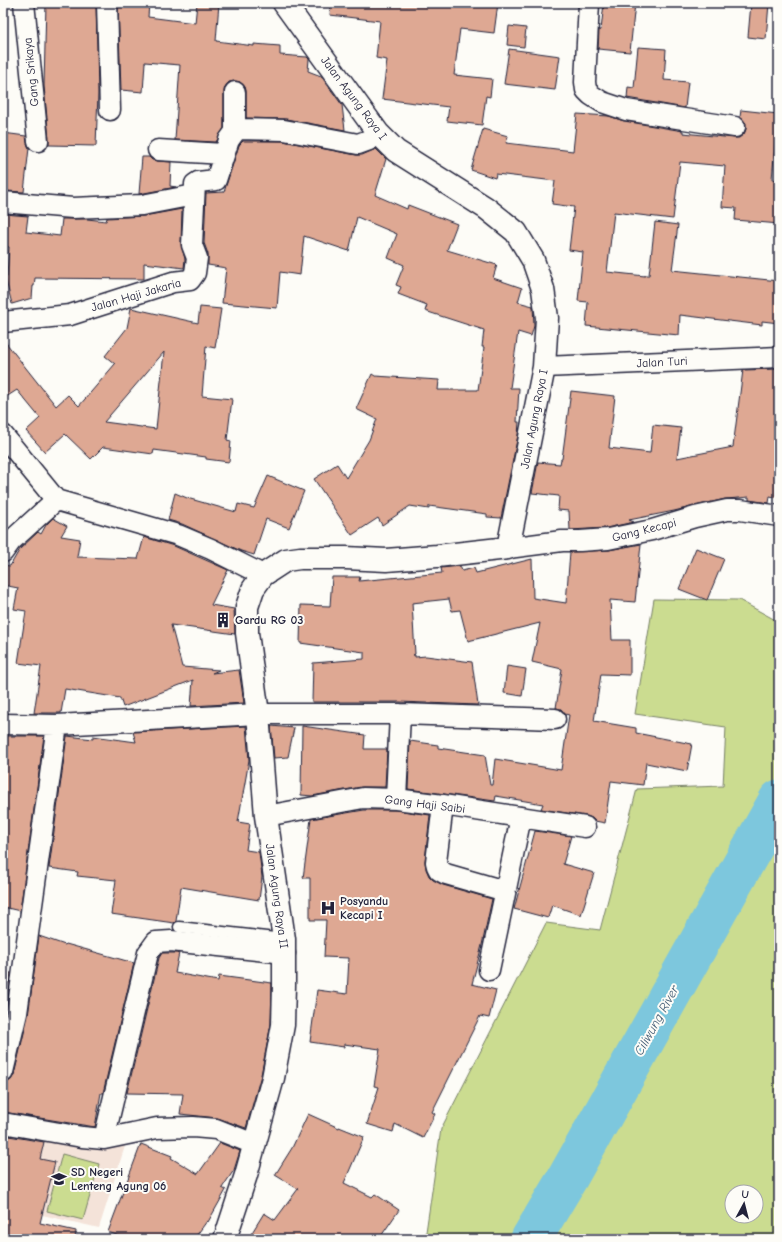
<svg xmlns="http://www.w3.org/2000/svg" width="782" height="1242" font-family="'Comic Neue',sans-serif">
	<rect width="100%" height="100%" fill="#fdfcf7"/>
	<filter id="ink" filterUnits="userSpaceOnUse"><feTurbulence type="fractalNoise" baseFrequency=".025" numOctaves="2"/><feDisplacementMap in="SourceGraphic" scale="8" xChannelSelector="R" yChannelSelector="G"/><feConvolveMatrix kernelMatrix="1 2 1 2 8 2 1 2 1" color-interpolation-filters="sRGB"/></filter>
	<g filter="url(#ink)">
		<path fill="#f4e3d9" d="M 3,1139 L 125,1146 L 99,1228 L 25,1211 Z"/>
		<path fill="#cbdc90" stroke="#767f66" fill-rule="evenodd" d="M 654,599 L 739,600 L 779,622 L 779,1239 L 425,1239 L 441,1129 L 546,923 L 600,930 L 637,789 L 723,786 L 726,727 L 635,714 ZM 732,1192 L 756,1192 L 756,1216 L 732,1216 Z
			M 62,1154 L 99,1164 L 83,1220 L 47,1211 Z"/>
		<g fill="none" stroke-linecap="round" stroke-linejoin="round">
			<path stroke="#7dc7dd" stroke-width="41" d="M 531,1239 L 568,1177 L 779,800"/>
		</g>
		<path fill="#dea893" stroke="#22223b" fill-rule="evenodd" d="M 46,3 L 96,3 L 98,93 L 96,146 L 49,145 L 49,140 L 44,86 Z
			M 118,3 L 149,3 L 148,17 L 195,23 L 197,3 L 219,3 L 216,41 L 254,46 L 254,44 L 280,46 L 280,55 L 307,57 L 309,59 L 308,71 L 321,76 L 342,105 L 345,130 L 286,119 L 246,118 L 246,92 L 245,87 L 240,82 L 235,81 L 229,82 L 225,87 L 224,92 L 224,128 L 216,142 L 175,140 L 180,65 L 145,62 L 143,92 L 121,90 Z
			M 331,3 L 498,3 L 494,33 L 460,29 L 454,75 L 492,79 L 490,97 L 486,96 L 482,125 L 447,121 L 449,107 L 382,99 L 387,60 L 376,58 L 380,21 L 330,15 Z
			M 604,3 L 635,3 L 630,52 L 598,49 L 599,30 L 601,30 Z
			M 751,3 L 769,3 L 766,39 L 748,37 Z
			M 509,26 L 526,28 L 524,47 L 507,45 Z
			M 638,47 L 666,49 L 664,80 L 688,82 L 685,108 L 627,98 L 628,87 L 634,88 Z
			M 509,49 L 560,56 L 555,90 L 504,84 Z
			M 741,110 L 778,114 L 772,179 L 779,180 L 776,204 L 779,204 L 779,224 L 735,220 L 736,208 L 722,207 L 725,166 L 680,162 L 673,219 L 614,212 L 607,272 L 645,276 L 645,275 L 649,275 L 655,222 L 678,225 L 672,270 L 779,281 L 779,323 L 762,321 L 762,325 L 680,315 L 679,335 L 586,326 L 588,302 L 578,301 L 583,252 L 569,250 L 574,207 L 552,204 L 555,181 L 496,174 L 495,178 L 471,170 L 483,129 L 508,136 L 506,143 L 573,151 L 577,114 L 609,116 L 624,121 L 683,131 L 683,133 L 734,138 L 739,138 L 744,134 L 746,129 L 746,123 L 740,117 Z
			M 3,133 L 26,136 L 27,143 L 29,148 L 24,192 L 6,191 L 7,184 L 3,183 Z
			M 243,141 L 283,141 L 356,155 L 362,155 L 376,149 L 386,159 L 375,195 L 407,209 L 408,205 L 457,224 L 447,250 L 497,265 L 493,278 L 522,288 L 518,302 L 533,306 L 534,326 L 531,336 L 518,332 L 510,388 L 519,388 L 517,422 L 519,422 L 518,435 L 501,518 L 487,517 L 487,514 L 429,506 L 429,509 L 410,506 L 382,525 L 378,518 L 352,535 L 314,479 L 337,464 L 346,478 L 369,440 L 377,419 L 356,409 L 372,374 L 375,376 L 439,380 L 438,390 L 478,390 L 484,347 L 482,347 L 484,330 L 425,311 L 427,305 L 398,294 L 401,287 L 396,285 L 404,265 L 388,258 L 397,234 L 357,217 L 349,251 L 304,236 L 300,275 L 280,272 L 277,308 L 222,303 L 226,268 L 208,265 L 208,254 L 204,243 L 206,193 L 224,192 L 239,145 Z
			M 142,157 L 149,157 L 152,160 L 157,161 L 171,162 L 170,186 L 176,187 L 139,194 Z
			M 182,209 L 181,244 L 185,259 L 184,268 L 144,263 L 144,279 L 35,278 L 34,286 L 33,286 L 32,298 L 12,304 L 5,277 L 7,276 L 9,247 L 3,246 L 4,214 L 28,216 L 26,232 L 60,236 L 62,219 L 87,219 L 106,221 L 107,218 L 144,216 Z
			M 200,307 L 221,309 L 215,348 L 206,346 L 202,396 L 232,399 L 227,440 L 231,441 L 229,462 L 206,459 L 206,457 L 154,450 L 153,454 L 103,447 L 91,459 L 65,434 L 45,452 L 26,431 L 40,418 L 17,390 L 3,399 L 3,339 L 56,406 L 68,395 L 79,406 L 115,364 L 105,356 L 127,328 L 131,308 L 198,323 ZM 164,352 L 156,429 L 104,422 Z
			M 779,369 L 779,498 L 770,496 L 769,503 L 749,500 L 749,497 L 739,498 L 725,499 L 674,511 L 629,520 L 634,522 L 606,528 L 570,530 L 569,511 L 558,510 L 559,496 L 532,493 L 538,462 L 560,464 L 561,459 L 562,459 L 571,391 L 615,396 L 609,448 L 650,453 L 653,425 L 681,428 L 677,458 L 733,447 L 743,370 Z
			M 268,476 L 304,491 L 289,528 L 266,519 L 254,555 L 241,551 L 182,524 L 168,520 L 175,493 L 187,498 L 236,512 L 238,504 L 254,508 Z
			M 53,518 L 67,526 L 61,536 L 80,539 L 77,557 L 138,559 L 144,537 L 174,546 L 228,570 L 211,605 L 234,609 L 235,634 L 171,625 L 182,667 L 219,670 L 212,673 L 239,670 L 244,703 L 191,706 L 193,680 L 123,707 L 120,698 L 65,689 L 61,713 L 34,713 L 41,666 L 18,663 L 26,611 L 14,609 L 18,588 L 3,585 L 3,565 L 10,566 L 20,549 L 38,532 L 41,534 L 46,525 Z
			M 641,544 L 635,602 L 610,600 L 612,640 L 630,640 L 630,675 L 601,674 L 594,721 L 636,728 L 636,733 L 692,744 L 687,771 L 646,763 L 643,785 L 611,781 L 605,823 L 595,821 L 592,818 L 587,816 L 541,809 L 543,804 L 496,796 L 495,801 L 408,789 L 410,741 L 438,745 L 438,748 L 485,755 L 490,785 L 492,785 L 495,759 L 561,770 L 569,715 L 565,714 L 561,709 L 556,708 L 562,669 L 532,662 L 540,623 L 468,641 L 460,610 L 452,611 L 449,599 L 412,603 L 415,654 L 413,655 L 415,655 L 415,657 L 426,656 L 472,662 L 478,705 L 400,702 L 312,702 L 313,663 L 364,659 L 364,652 L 300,643 L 301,605 L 330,606 L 332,577 L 360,577 L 359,581 L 442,573 L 441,568 L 460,566 L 462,571 L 474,568 L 476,573 L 532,559 L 533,598 L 566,603 L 570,552 L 609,550 Z
			M 696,548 L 724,559 L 707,600 L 679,589 Z
			M 507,666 L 526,669 L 522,696 L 504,693 Z
			M 246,726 L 249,760 L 238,822 L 250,824 L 246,850 L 259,852 L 262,877 L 259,900 L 181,887 L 176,921 L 174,923 L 111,914 L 116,880 L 77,876 L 78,872 L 49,868 L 67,736 L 93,739 L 93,736 L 136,742 L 133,732 Z
			M 271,726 L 294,728 L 288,757 L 274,758 Z
			M 302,726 L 365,735 L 364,749 L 387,749 L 385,787 L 361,787 L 312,796 L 301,795 Z
			M 5,736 L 44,736 L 20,911 L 3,907 L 3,748 Z
			M 364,810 L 395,810 L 430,815 L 425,861 L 426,869 L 429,876 L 433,880 L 443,885 L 492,899 L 482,945 L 472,984 L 496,990 L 489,1018 L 480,1016 L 432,1112 L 435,1114 L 423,1138 L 395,1124 L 393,1132 L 367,1124 L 379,1087 L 374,1086 L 380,1049 L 344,1044 L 344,1047 L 310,1042 L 317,990 L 347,994 L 349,958 L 324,957 L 326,920 L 310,920 L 310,878 L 303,878 L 311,819 Z
			M 535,831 L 571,836 L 563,864 L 594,873 L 581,915 L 552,905 L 548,918 L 514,909 Z
			M 39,936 L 65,945 L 66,944 L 134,963 L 103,1093 L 101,1093 L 95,1127 L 3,1112 L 3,1092 L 5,1083 L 11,1080 L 14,1075 L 28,1016 Z
			M 162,953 L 179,953 L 175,973 L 218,981 L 219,976 L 272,983 L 271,1024 L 261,1075 L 246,1128 L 217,1118 L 180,1114 L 183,1094 L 127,1093 L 159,958 Z
			M 3,972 L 11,973 L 3,1022 Z
			M 308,1114 L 339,1128 L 339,1127 L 364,1137 L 344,1183 L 372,1197 L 375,1194 L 399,1210 L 379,1239 L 248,1239 L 264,1213 L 275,1220 L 298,1189 L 275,1175 L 292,1148 Z
			M 3,1135 L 44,1142 L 40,1159 L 55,1162 L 40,1223 L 76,1231 L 75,1239 L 3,1239 Z
			M 220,1143 L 240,1151 L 234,1170 L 222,1188 L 226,1190 L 208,1222 L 207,1221 L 194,1239 L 128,1239 L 108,1232 L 141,1144 L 172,1156 L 171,1158 L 198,1174 Z"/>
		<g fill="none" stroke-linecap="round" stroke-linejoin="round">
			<g stroke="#22223b" stroke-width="13">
				<path id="lane" d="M 179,927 L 284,939"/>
			</g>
			<g stroke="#22223b" stroke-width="23">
				<path id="street" d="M 24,3 L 38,141
					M 107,3 L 110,110
					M 589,3 L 585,82 L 586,90 L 591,95 L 602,102 L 626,110 L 735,127
					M 235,130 L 235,92
					M 158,150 L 223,154
					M 3,202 L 73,208 L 142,205 L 194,195
					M 3,322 L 70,315 L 173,282 L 190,280 L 195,273 L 197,258 L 192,245 L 195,184 L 198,182 L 216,180 L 229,140 L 237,129 L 284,130 L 358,144 L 369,140 L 378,133
					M 544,367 L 779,357
					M 3,435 L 56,500 L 178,535 L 211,549 L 263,575
					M 508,548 L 562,541 L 580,541 L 608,539 L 652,530 L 695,517 L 727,510 L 740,510 L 779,516
					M 3,552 L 11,541 L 56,500
					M 3,724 L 57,725 L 258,714 L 400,714 L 555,719
					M 396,799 L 400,714
					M 443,805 L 436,862 L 437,866 L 439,870 L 446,874 L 505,891
					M 266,816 L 363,798 L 396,799 L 443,805 L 585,827
					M 489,970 L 521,817
					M 3,1072 L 17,1013 L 57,725
					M 3,1123 L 82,1137 L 104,1139 L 157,1128 L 193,1127 L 216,1129 L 254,1144
					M 104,1139 L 148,953 L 156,942 L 171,941 L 285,953"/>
			</g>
			<g stroke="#22223b" stroke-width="25">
				<path id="secondary" d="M 225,1239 L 246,1175 L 273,1078 L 283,1025 L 284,985 L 284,939 L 266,816 L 258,714 L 247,633 L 247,607 L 253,589 L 263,575 L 286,560 L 300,558 L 346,558 L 386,560 L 437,556 L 508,548 L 544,367 L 547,318 L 543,289 L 533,260 L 516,232 L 486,208 L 396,151 L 378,133 L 284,3"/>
			</g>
			<use href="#lane" stroke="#fdfcf7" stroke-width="10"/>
			<use href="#street" stroke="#fdfcf7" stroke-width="20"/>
			<use href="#secondary" stroke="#fdfcf7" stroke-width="22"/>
		</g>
	</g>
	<defs>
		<g id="building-bare" transform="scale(1.2)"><path d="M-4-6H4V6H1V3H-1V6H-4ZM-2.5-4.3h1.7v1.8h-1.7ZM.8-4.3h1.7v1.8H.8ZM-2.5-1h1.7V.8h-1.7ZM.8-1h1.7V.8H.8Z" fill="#22223b" stroke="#fdfcf7" stroke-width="2.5" paint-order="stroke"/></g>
		<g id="hospital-bare" transform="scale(1.2)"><path d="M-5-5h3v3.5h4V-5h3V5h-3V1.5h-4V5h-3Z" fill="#22223b" stroke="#fdfcf7" stroke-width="2.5" paint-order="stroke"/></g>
		<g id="school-bare" transform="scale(1.2)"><path d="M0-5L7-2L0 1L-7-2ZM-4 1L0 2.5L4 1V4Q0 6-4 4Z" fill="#22223b" stroke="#fdfcf7" stroke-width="2.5" paint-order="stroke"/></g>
	</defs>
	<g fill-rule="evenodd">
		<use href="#building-bare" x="223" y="620"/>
		<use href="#hospital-bare" x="328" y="908"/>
		<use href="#school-bare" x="59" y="1179"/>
	</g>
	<g text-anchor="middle" stroke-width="4" stroke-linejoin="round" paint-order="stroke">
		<g font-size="12" fill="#22223b" stroke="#fdfcf7">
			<text transform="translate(31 72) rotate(-96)" y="4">Gang Srikaya</text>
			<text transform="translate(354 98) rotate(53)" y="4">Jalan Agung Raya I</text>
			<text transform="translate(136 295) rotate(-16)" y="4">Jalan Haji Jakaria</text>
			<text transform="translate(662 362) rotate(-3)" y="4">Jalan Turi</text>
			<text transform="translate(534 419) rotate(-79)" y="4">Jalan Agung Raya I</text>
			<text transform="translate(644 530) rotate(-14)" y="4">Gang Kecapi</text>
			<text transform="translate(425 804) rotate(7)" y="4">Gang Haji Saibi</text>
			<text transform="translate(277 896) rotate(82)" y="4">Jalan Agung Raya II</text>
		</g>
		<g font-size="12" font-weight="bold" fill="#22223b" stroke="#fdfcf7" text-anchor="start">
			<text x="235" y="624">Gardu RG 03</text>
			<text x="340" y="905">Posyandu<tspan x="340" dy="14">Kecapi I</tspan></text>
			<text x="71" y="1176">SD Negeri<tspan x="71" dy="14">Lenteng Agung 06</tspan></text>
		</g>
		<g font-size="13" font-style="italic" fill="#425c74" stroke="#fdfcf7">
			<text transform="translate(656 1020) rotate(-61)" y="5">Ciliwung River</text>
		</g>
	</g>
	<rect width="782" height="1242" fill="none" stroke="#fdfcf7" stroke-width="16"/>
	<rect x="8" y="8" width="766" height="1226" fill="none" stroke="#22223b" stroke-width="1.5" filter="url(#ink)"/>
	<g transform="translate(744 1204) rotate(7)"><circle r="19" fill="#fdfcf7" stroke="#a5a5ac"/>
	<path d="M0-3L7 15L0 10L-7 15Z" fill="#22223b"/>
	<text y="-6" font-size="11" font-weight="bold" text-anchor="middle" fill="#22223b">U</text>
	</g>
</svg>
